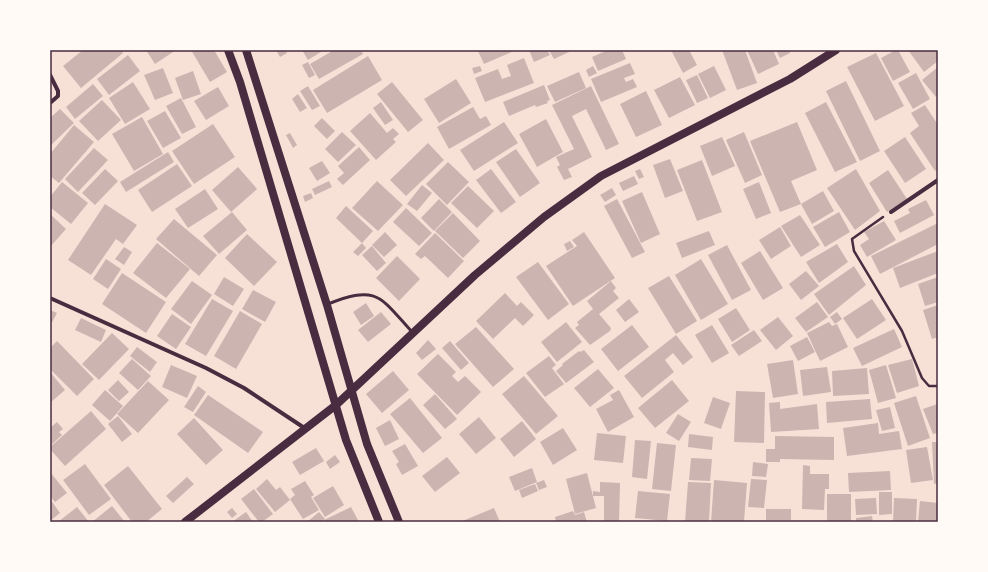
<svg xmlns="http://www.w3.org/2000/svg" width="988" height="572" font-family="'Libre Baskerville',serif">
	<rect width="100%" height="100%" fill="#f7e1d7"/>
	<path fill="#ccb4b1" d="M 83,50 L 121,50 L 123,53 L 81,88 L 63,66 Z
		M 146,50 L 176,50 L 155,64 Z
		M 191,50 L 214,50 L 227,72 L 210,82 Z
		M 276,50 L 285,50 L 287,53 L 280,57 Z
		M 302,50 L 324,50 L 308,60 Z
		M 334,50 L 361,50 L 363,54 L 319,79 L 310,64 Z
		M 481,50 L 516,50 L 484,64 L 478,51 Z
		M 529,50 L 547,50 L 550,55 L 534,62 Z
		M 549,50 L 573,50 L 554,59 Z
		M 608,50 L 622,50 L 626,59 L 598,71 L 592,57 Z
		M 671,50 L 689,50 L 697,65 L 683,73 Z
		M 722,50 L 745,50 L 757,83 L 737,90 Z
		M 747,50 L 773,50 L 779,64 L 758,74 Z
		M 776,50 L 789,50 L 790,53 L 780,58 Z
		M 896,50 L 898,50 L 910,72 L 893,81 L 881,58 Z
		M 908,50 L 938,50 L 938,61 L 924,72 Z
		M 876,53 L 904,106 L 875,121 L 847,67 Z
		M 128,55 L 140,71 L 109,95 L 97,79 Z
		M 368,56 L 382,80 L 327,113 L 313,90 Z
		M 524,58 L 534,83 L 485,102 L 475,78 L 498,69 L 502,79 L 511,76 L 507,65 Z
		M 308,62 L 315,75 L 309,78 L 302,65 Z
		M 630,63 L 635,74 L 624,78 L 626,82 L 633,79 L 637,87 L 601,102 L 591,79 Z
		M 480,66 L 482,71 L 474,74 L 472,68 Z
		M 593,66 L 597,73 L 589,77 L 586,70 Z
		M 714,66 L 726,90 L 710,98 L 698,74 Z
		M 938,67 L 938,95 L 936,97 L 922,80 Z
		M 163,68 L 173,93 L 155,100 L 144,75 Z
		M 193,71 L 201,94 L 183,100 L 175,78 Z
		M 579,72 L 586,88 L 555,102 L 547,86 Z
		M 916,73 L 930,99 L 913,109 L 898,83 Z
		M 697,75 L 708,98 L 697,103 L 686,80 Z
		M 680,77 L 695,105 L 669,118 L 654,90 Z
		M 456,79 L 471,103 L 439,123 L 424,99 Z
		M 846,81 L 880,151 L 860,161 L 826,91 Z
		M 133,82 L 150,109 L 125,124 L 109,98 Z
		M 392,82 L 423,120 L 408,132 L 377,94 Z
		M 93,84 L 103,96 L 75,119 L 66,107 Z
		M 544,85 L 550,100 L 547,101 L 548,103 L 536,107 L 535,105 L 509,116 L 503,102 Z
		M 308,86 L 320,106 L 312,110 L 300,91 Z
		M 591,86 L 619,144 L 606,150 L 586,109 L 572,116 L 592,157 L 568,169 L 572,177 L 564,180 L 557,167 L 560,165 L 556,157 L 574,149 L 552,105 Z
		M 218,87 L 229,106 L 206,120 L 194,101 Z
		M 646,91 L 662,125 L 636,137 L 620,104 Z
		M 298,94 L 307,108 L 300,112 L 292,99 Z
		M 181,98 L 196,127 L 182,134 L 166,106 Z
		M 102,100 L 121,120 L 98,141 L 79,121 Z
		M 381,102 L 393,120 L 385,125 L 373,108 Z
		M 826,102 L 857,162 L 835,172 L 805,113 Z
		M 925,105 L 938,125 L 938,168 L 935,171 L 910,133 L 919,126 L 911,113 Z
		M 473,107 L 480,119 L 486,116 L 491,125 L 449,149 L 437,127 Z
		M 60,109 L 74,123 L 50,146 L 50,118 Z
		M 165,111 L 181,138 L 163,148 L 147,121 Z
		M 370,113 L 387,133 L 393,128 L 399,134 L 393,139 L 396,142 L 376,160 L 350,131 Z
		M 142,117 L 163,154 L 134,171 L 112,134 Z
		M 322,118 L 335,131 L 327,139 L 314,126 Z
		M 546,119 L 563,152 L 537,167 L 519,134 Z
		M 504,122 L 518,143 L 474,171 L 460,150 Z
		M 797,122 L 817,170 L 791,181 L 801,204 L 780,212 L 750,141 Z
		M 213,124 L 235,157 L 194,184 L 172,151 Z
		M 74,125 L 94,142 L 59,183 L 50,176 L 50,154 Z
		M 342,132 L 356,145 L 338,162 L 325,149 Z
		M 744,132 L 762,175 L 745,183 L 726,140 Z
		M 290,133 L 297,145 L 293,148 L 286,135 Z
		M 722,137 L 735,166 L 712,176 L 700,146 Z
		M 905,137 L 926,169 L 905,183 L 884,151 Z
		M 428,143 L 444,160 L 406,196 L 390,180 Z
		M 359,147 L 370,160 L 343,185 L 337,179 L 344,173 L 338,166 Z
		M 94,148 L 108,160 L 78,192 L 65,179 Z
		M 516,149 L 540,183 L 520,197 L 496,162 Z
		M 168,152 L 174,162 L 126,192 L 120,182 Z
		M 670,159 L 683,191 L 665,198 L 653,165 Z
		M 702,160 L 722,212 L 697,221 L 677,170 Z
		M 322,161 L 330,173 L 317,181 L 309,168 Z
		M 448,162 L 469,182 L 447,205 L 426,184 Z
		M 177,164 L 192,186 L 152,212 L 138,190 Z
		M 238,167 L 257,189 L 231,212 L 212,190 Z
		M 105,169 L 118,181 L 95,205 L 82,193 Z
		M 491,169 L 516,202 L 501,213 L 476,180 Z
		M 640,169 L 644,177 L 639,179 L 635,171 Z
		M 856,169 L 880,211 L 855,230 L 827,188 Z
		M 888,170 L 907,199 L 887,212 L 869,183 Z
		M 634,176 L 638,184 L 623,191 L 619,183 Z
		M 329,181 L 332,187 L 315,195 L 312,189 Z
		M 377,181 L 403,205 L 378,231 L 352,208 Z
		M 62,182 L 88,203 L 71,224 L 50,207 L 50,197 Z
		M 759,182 L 771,213 L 756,219 L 743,189 Z
		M 422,185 L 432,193 L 417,211 L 407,204 Z
		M 468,186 L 494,211 L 477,228 L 451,203 Z
		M 612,188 L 616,195 L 605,202 L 600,195 Z
		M 205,189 L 218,209 L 188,228 L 175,209 Z
		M 823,191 L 834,211 L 812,224 L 801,204 Z
		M 642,192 L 660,234 L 641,243 L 622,201 Z
		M 311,193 L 313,198 L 305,202 L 303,196 Z
		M 439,199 L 452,212 L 434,231 L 421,218 Z
		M 617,199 L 645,252 L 632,258 L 604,206 Z
		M 926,200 L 934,215 L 900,233 L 894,221 L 910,213 L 908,209 Z
		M 105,204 L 137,225 L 123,244 L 116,239 L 91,275 L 68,260 Z
		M 346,206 L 373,231 L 362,243 L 336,218 Z
		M 406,208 L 432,233 L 419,246 L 393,222 Z
		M 232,212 L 247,230 L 219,254 L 203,236 Z
		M 839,212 L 850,232 L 825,247 L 813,227 Z
		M 453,213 L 480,241 L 463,258 L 435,231 Z
		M 50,214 L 66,229 L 50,247 Z
		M 800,215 L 820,245 L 801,257 L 781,226 Z
		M 174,219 L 217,255 L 199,276 L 156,239 Z
		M 884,221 L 896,240 L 867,257 L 860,245 L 869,239 L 864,232 Z
		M 938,223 L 938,244 L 880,274 L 871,256 Z
		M 780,227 L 791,246 L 771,259 L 759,240 Z
		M 709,231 L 715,245 L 682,258 L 676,243 Z
		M 385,232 L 397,245 L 384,257 L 372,245 Z
		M 584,232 L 615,278 L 573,306 L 546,266 L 577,246 L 572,240 Z
		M 435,233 L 464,261 L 448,278 L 425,256 L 421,259 L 415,254 Z
		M 247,234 L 277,262 L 254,286 L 225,258 Z
		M 570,241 L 574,247 L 567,251 L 564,244 Z
		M 157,243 L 190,269 L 166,298 L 133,273 Z
		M 362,243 L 366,248 L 358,256 L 353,252 Z
		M 837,244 L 848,262 L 819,283 L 806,262 Z
		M 727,245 L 751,290 L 732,300 L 708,255 Z
		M 372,246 L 386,263 L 377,271 L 362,255 Z
		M 124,247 L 132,252 L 124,265 L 115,259 Z
		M 760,251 L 783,288 L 763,300 L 741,263 Z
		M 938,251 L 938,273 L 900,288 L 893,268 Z
		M 397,256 L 420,279 L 399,301 L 376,278 Z
		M 106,259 L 121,269 L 108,289 L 93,279 Z
		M 701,259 L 728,304 L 701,320 L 675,275 Z
		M 538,262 L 569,304 L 548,320 L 516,277 Z
		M 854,266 L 866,285 L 829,315 L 814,294 Z
		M 806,271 L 819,286 L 801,300 L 789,284 Z
		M 122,273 L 166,302 L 146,333 L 102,304 Z
		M 669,276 L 697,321 L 676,334 L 648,288 Z
		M 224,277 L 244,289 L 233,306 L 214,294 Z
		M 938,277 L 938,302 L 925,306 L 918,284 Z
		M 192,281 L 212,295 L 191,324 L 171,309 Z
		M 611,281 L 616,288 L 613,291 L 619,298 L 599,314 L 611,328 L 610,331 L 590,345 L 575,328 L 579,325 L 577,322 L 593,309 L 587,301 Z
		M 253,290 L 276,302 L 265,322 L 242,309 Z
		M 505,293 L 517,306 L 521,302 L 534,315 L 523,326 L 515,318 L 493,339 L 476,321 Z
		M 212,299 L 233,311 L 206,356 L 185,344 Z
		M 629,299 L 639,312 L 625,322 L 616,310 Z
		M 872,299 L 886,320 L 857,339 L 843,318 Z
		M 817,302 L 828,317 L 806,332 L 795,318 Z
		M 366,303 L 374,316 L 361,325 L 353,312 Z
		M 938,305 L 938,337 L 932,339 L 923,310 Z
		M 736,308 L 750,330 L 732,342 L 718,319 Z
		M 50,310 L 57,313 L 50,326 Z
		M 240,311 L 262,324 L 236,369 L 214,356 Z
		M 381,312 L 391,324 L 368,342 L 358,330 Z
		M 837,312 L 842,319 L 835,324 L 830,317 Z
		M 172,314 L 191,327 L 176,349 L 157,336 Z
		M 778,317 L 793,336 L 776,350 L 760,330 Z
		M 81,318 L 106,330 L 101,342 L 75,330 Z
		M 566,322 L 582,342 L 557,362 L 541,342 Z
		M 829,322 L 832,326 L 837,324 L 848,347 L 820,361 L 807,333 Z
		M 632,325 L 649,347 L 618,371 L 601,349 Z
		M 712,325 L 729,353 L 712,363 L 695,335 Z
		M 476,327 L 514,369 L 493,387 L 455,344 Z
		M 894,329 L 902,347 L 862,366 L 853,348 Z
		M 754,330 L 762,341 L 739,356 L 731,345 Z
		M 112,333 L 129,349 L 99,380 L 82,364 Z
		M 676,335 L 693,357 L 683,365 L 673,353 L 665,360 L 674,372 L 642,398 L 624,376 Z
		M 807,337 L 815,352 L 798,361 L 790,346 Z
		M 428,340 L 436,349 L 422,360 L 416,353 Z
		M 57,341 L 94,379 L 77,396 L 50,369 L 50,348 Z
		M 450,341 L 469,363 L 461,370 L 442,348 Z
		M 137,347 L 157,362 L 150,372 L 130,356 Z
		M 584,350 L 594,362 L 566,383 L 556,371 L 563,365 L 562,364 L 579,351 L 580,352 Z
		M 438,354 L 456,372 L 452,376 L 458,382 L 465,376 L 481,392 L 457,415 L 417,374 Z
		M 549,356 L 556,365 L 552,368 L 564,384 L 545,397 L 526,373 Z
		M 132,359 L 151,376 L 138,390 L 119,373 Z
		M 912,359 L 919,386 L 897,393 L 888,365 Z
		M 793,360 L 798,394 L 773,398 L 767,364 Z
		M 171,365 L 197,376 L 187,398 L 162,387 Z
		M 886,365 L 896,398 L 878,403 L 869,370 Z
		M 827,367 L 831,392 L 803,396 L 800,370 Z
		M 867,368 L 869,394 L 833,396 L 832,371 Z
		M 598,369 L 614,388 L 590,407 L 574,388 Z
		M 393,371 L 409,390 L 382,413 L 366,394 Z
		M 50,372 L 65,390 L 50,403 Z
		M 524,376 L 558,416 L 536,434 L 502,394 Z
		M 118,380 L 129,392 L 119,401 L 108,390 Z
		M 672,380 L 689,401 L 655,428 L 638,408 Z
		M 148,381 L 169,400 L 138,433 L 117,414 Z
		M 198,386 L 206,392 L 193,412 L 184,407 Z
		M 105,390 L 123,406 L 110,421 L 92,405 Z
		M 619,390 L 634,417 L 608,432 L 596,409 L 613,400 L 610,395 Z
		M 736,391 L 765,392 L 764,443 L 734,442 Z
		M 435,394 L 457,419 L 445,429 L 423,405 Z
		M 208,395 L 263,432 L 248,453 L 194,415 Z
		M 916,396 L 930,438 L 908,446 L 894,403 Z
		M 713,397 L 730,403 L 721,429 L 704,423 Z
		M 410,398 L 442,438 L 423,453 L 390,414 Z
		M 870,399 L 872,419 L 827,423 L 826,402 Z
		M 780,402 L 780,409 L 817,404 L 819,429 L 771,432 L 769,403 Z
		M 937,404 L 938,433 L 933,434 L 923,409 Z
		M 890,407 L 895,428 L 882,431 L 876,410 Z
		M 91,411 L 106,429 L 65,466 L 50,449 L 50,447 Z
		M 678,414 L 691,422 L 679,441 L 666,433 Z
		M 118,416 L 132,434 L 122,442 L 108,424 Z
		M 479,417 L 496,438 L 476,454 L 459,434 Z
		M 194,418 L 223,450 L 206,465 L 177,434 Z
		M 390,420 L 399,439 L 385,446 L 376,428 Z
		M 522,421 L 536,439 L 514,457 L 500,439 Z
		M 57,422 L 63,429 L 59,432 L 62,435 L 50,446 L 50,428 Z
		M 878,423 L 879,434 L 899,431 L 902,449 L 847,456 L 843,428 Z
		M 563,428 L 577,450 L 553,465 L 540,442 Z
		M 597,433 L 626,436 L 623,463 L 594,460 Z
		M 689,434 L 713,437 L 712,450 L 688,447 Z
		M 775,436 L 834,437 L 834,460 L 780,459 L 780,462 L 766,462 L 766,449 L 775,449 Z
		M 635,440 L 651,441 L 647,479 L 632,477 Z
		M 932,442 L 938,442 L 938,483 L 934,484 Z
		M 657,443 L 676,445 L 671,491 L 652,489 Z
		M 405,444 L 418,466 L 402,475 L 396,464 L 399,462 L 392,451 Z
		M 927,447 L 933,480 L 911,483 L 906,450 Z
		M 316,448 L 324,461 L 300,475 L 292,462 Z
		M 335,455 L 340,462 L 330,469 L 326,462 Z
		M 447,457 L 460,473 L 435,492 L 422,476 Z
		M 691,458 L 712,459 L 710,481 L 689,480 Z
		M 753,462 L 768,464 L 766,477 L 752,476 Z
		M 85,464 L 111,499 L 89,515 L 63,480 Z
		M 803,465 L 810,466 L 810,474 L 829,474 L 829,489 L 825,489 L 824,510 L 802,509 Z
		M 128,466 L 162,509 L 146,522 L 132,522 L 104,485 Z
		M 532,468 L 537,482 L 515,491 L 509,477 Z
		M 890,471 L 891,490 L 849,492 L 848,473 Z
		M 50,472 L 67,493 L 55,502 L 50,496 Z
		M 587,473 L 596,508 L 575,514 L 566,479 Z
		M 187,477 L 194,484 L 173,503 L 166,496 Z
		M 267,479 L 276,490 L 280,487 L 290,500 L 275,512 L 256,489 Z
		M 751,479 L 767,480 L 764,508 L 748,507 Z
		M 544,480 L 547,487 L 539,490 L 536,483 Z
		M 714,480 L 747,483 L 744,522 L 711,522 Z
		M 305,481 L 314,495 L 311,497 L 319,510 L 303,519 L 290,499 L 295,495 L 291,489 Z
		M 600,482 L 620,483 L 619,522 L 604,522 L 604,496 L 593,496 L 593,491 L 600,492 Z
		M 688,482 L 711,483 L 709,522 L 685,522 Z
		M 535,484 L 538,491 L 522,498 L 519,490 Z
		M 333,486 L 344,505 L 325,517 L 313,498 Z
		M 254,489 L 273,514 L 262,522 L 259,522 L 241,499 Z
		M 638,491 L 670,494 L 667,521 L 635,518 Z
		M 879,492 L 892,492 L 892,514 L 879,515 Z
		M 827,494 L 851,494 L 851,522 L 827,522 Z
		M 876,498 L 877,514 L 856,515 L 855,499 Z
		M 894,498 L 917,499 L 916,522 L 893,522 Z
		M 50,499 L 60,513 L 50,521 Z
		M 920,501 L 938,503 L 938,522 L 918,522 Z
		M 112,506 L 125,522 L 92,522 Z
		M 77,507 L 89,522 L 58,522 Z
		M 351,507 L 359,522 L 325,522 L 324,520 Z
		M 232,508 L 237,514 L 232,518 L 227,512 Z
		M 494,508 L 500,522 L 460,522 Z
		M 766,509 L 791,509 L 791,520 L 766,520 Z
		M 573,511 L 575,515 L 584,512 L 587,522 L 556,522 L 555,517 Z
		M 246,512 L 253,522 L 232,522 Z
		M 319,512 L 325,519 L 321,522 L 307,522 Z
		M 872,516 L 873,522 L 856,522 L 856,518 Z"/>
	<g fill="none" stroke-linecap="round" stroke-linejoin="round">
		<path stroke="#4a2c40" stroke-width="2.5" d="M 883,217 L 852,239 L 854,251 L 902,331 L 922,378 L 929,386 L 938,386"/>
		<path stroke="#4a2c40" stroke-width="3" d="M 328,304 C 378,284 380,297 413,333"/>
		<path stroke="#4a2c40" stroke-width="4" d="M 50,75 L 58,91 L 58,96 L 50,103
			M 891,212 L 938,180
			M 50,298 L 206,368 L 244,388 L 306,429"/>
		<path stroke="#4a2c40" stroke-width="8" d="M 228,50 L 240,82 L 346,440 L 379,522
			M 246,50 L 327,305 L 367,444 L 399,522
			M 185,522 L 336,405 L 475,275 L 544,217 L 601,176 L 790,79 L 836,50"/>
	</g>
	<rect width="988" height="572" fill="none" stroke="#fffaf5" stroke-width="102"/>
	<rect x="51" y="51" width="886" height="470" fill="none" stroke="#4a2c40" stroke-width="1.5"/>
</svg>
